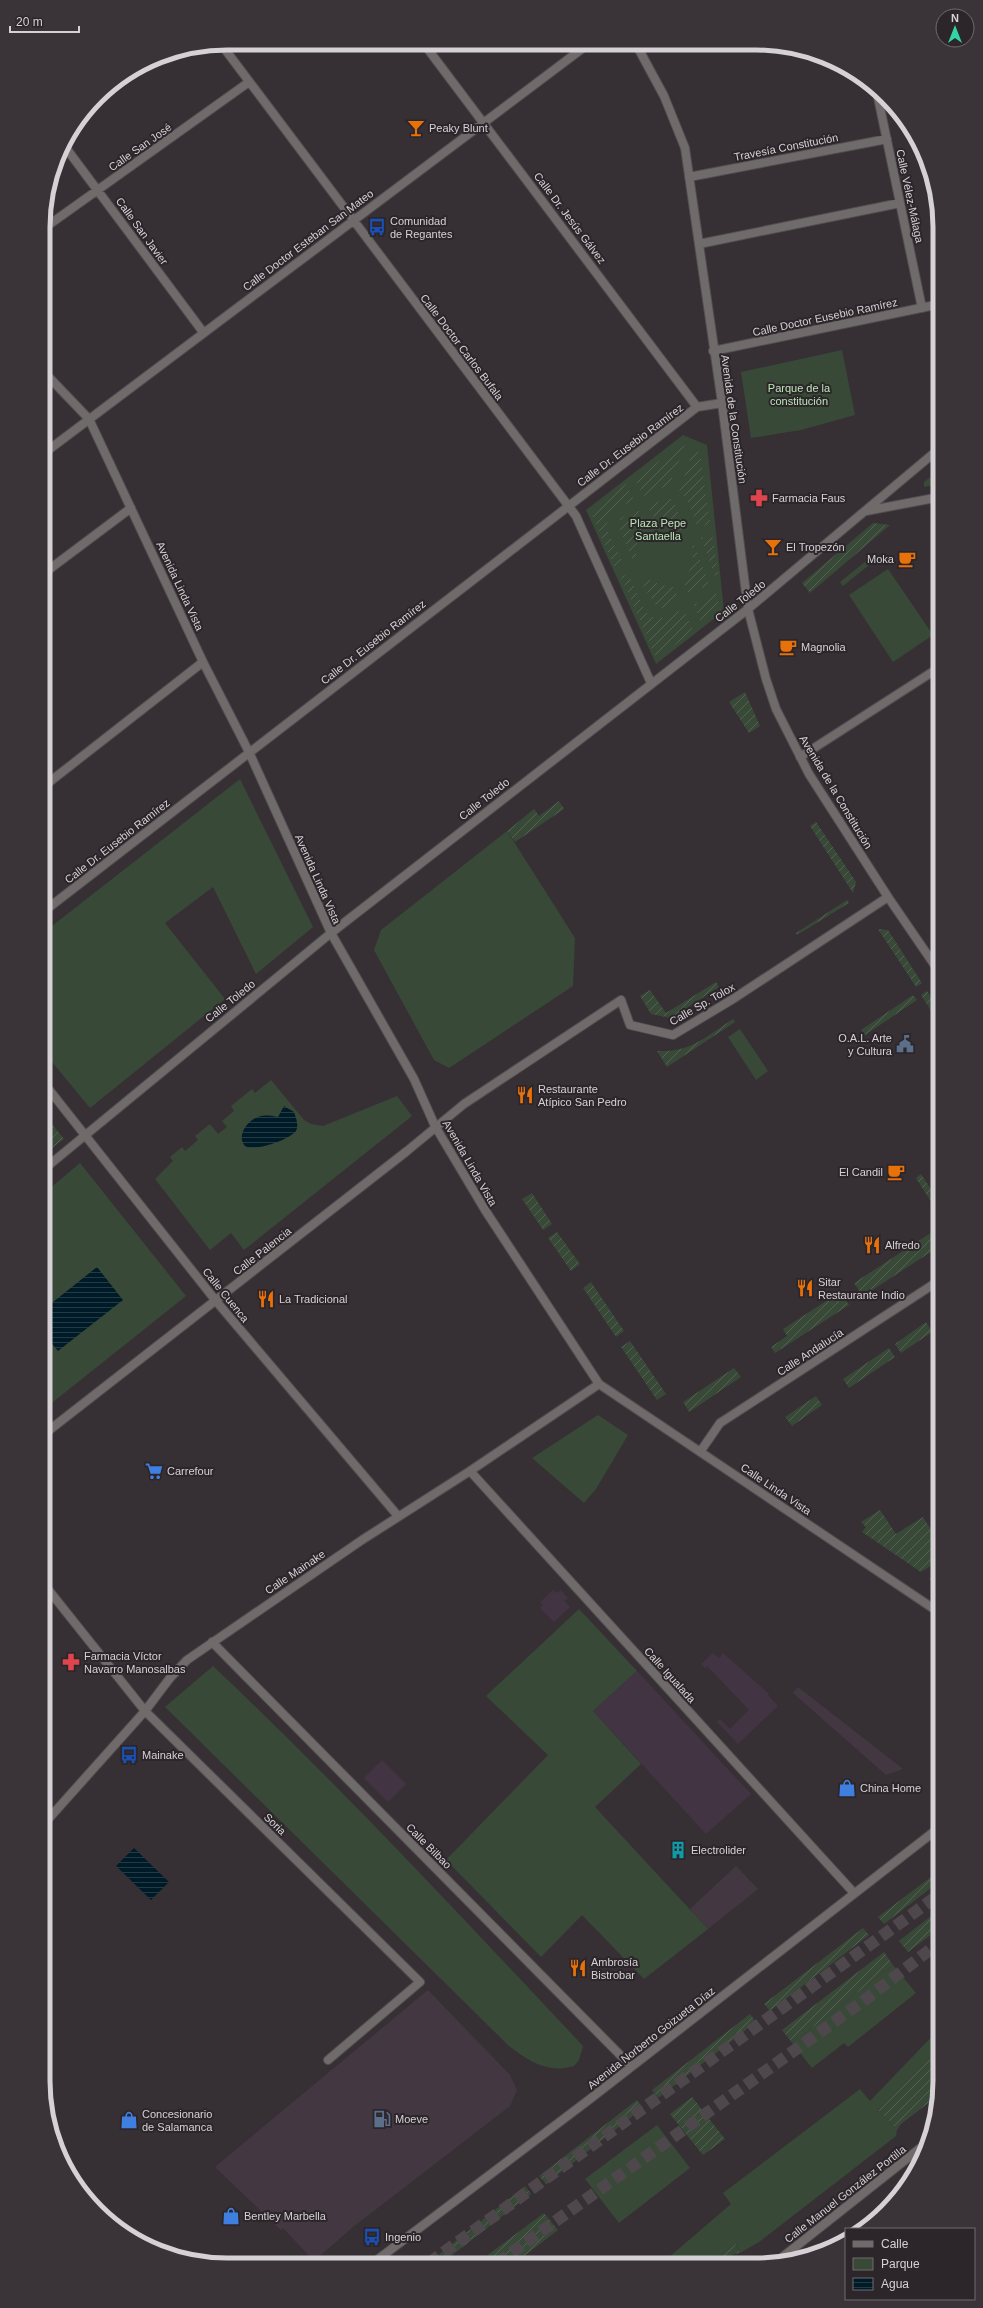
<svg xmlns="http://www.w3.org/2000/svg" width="983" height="2308" font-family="Arial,sans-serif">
	<defs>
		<pattern id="garden-furrows" width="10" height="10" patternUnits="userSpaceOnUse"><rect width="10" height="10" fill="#384937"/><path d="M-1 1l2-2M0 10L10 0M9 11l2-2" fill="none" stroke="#546253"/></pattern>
		<pattern id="water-rules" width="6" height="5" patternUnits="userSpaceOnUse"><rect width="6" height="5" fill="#001b28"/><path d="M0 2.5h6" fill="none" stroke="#243b46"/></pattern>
	</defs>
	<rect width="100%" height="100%" fill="#363035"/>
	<path fill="#433842" d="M 798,1687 L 903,1769 L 886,1775 L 793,1693 Z
		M 736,1866 L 758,1889 L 708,1929 L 690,1909 Z
		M 428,1990 L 510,2075 L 517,2090 L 510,2106 L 353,2227 L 314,2261 L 283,2228 L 281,2230 L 215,2167 Z"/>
	<path fill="#423442" d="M 553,1590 L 557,1593 L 561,1590 L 568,1598 L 564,1601 L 570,1607 L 554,1622 L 540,1608 L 543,1605 L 540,1602 Z
		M 713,1653 L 719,1658 L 723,1653 L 769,1694 L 768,1695 L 778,1706 L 738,1744 L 717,1722 L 720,1719 L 730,1729 L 749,1710 L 707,1666 L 705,1668 L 701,1664 Z
		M 637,1671 L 751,1794 L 706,1834 L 593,1711 Z
		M 382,1760 L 406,1784 L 388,1802 L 364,1778 Z"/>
	<path fill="#384937" d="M 842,350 L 855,415 L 801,430 L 751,438 L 741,372 Z
		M 683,435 L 707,445 L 724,611 L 656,664 L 586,510 Z
		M 940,469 L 940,484 L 924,487 L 924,482 Z
		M 871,557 L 874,561 L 843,586 L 840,582 Z
		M 888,569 L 933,635 L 893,662 L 849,595 Z
		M 240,779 L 313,927 L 256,974 L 213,887 L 165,923 L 225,999 L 90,1108 L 43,1051 L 43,933 Z
		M 507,831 L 575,938 L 573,986 L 449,1068 L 434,1060 L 374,950 L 381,930 Z
		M 740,1029 L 768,1071 L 756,1080 L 728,1037 Z
		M 271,1080 L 304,1120 L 311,1124 L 323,1126 L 397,1096 L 412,1116 L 244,1250 L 231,1233 L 210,1250 L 155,1179 L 173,1161 L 170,1157 L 182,1147 L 185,1151 L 198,1140 L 195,1136 L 210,1124 L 218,1134 L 227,1127 L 222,1121 L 234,1111 L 231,1106 L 252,1089 L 255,1093 Z
		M 80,1163 L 186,1296 L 43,1410 L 43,1194 Z
		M 598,1415 L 628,1435 L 596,1489 L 584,1503 L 532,1458 Z
		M 579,1609 L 637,1671 L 593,1711 L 641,1764 L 595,1807 L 708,1929 L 644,1979 L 582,1915 L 541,1957 L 446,1860 L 548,1755 L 486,1696 Z
		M 213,1666 C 342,1788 462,1917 583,2046 L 579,2060 L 574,2066 C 549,2074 528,2061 509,2046 L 165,1707 Z
		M 893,1965 L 916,1993 L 848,2047 L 844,2043 L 812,2068 L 792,2043 Z
		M 940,2028 L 940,2047 L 878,2110 L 897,2130 L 896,2136 L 759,2242 L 740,2253 L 736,2244 L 705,2265 L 661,2264 L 731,2204 L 723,2193 L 860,2089 L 870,2101 Z
		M 657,2125 L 690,2168 L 619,2223 L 585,2179 Z"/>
	<path fill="url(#garden-furrows)" d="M 681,444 L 685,446 L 668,488 L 664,487 L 644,496 L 635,480 Z
		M 693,450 L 700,452 L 710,523 L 698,528 L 686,497 L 679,492 Z
		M 626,484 L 634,500 C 592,519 608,531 624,565 L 615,568 L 591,513 L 595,507 Z
		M 667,499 L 671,499 L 674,502 L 686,532 L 684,534 C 676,525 666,518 654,518 L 648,505 Z
		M 638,509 L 644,524 L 637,540 L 636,559 L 633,560 L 618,524 L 621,518 Z
		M 873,523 L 890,525 L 810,593 L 802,583 Z
		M 712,533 L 719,579 L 716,579 L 701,538 Z
		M 691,544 L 694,544 L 709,584 L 689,595 L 683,579 C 693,569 695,558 691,544 Z
		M 628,574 L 645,611 C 656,624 670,616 683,609 L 693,630 L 659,658 L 655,656 L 621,577 Z
		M 646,577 L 660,585 L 674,587 L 679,600 L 663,608 L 657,607 L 640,581 Z
		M 716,592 L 720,608 L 701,622 L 694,605 Z
		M 745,692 L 760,726 L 749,733 L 729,702 Z
		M 559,801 L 564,809 L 515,842 L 507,831 L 534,809 L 539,816 Z
		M 816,822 L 856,882 L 853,893 L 810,826 Z
		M 847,900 L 849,903 L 797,935 L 796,933 Z
		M 878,929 L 888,930 L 922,983 L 916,987 Z
		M 716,982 L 719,987 L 671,1018 L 651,1014 L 640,996 L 650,990 L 666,1013 Z
		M 927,991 L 940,1011 L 940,1018 L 937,1020 L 921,995 Z
		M 913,995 L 917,1000 L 865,1035 L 861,1030 Z
		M 733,1019 L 735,1022 L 667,1067 L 657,1051 C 690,1053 707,1036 733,1019 Z
		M 43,1113 L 64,1139 L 43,1155 Z
		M 921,1174 L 940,1203 L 940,1216 L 916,1178 Z
		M 532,1193 L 552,1224 L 543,1230 L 522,1199 Z
		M 937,1229 L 940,1233 L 940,1246 L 863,1296 L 854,1283 Z
		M 557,1232 L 580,1264 L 571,1271 L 548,1238 Z
		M 591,1282 L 624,1331 L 616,1337 L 583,1288 Z
		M 840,1292 L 849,1305 L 775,1353 L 771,1347 L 787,1336 L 783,1329 Z
		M 926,1322 L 932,1332 L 901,1353 L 895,1344 Z
		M 630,1341 L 666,1394 L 657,1400 L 621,1347 Z
		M 889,1348 L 895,1357 L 849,1388 L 843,1379 Z
		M 734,1368 L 741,1377 L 689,1412 L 683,1402 Z
		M 816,1396 L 822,1405 L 792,1426 L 785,1417 Z
		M 880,1510 L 896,1534 L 923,1517 L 940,1544 L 940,1560 L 921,1572 L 862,1532 L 866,1527 L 861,1522 Z
		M 940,1571 L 940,1586 L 929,1579 Z
		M 940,1870 L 940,1881 L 884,1924 L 878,1917 Z
		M 940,1909 L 940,1928 L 908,1952 L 899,1941 Z
		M 863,1928 L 869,1935 L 770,2011 L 764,2004 Z
		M 884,1952 L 893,1965 L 792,2043 L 782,2030 Z
		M 750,2014 L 756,2022 L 658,2098 L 652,2090 Z
		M 940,2047 L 939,2095 L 901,2124 L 897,2130 L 878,2110 Z
		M 692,2097 L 725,2139 L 703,2155 L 670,2114 Z
		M 637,2100 L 643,2108 L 546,2184 L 539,2176 Z
		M 525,2186 L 531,2194 L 442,2263 L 428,2263 Z
		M 544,2213 L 558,2230 L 514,2264 L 477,2263 Z
		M 736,2244 L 740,2253 C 725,2255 721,2265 705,2265 Z"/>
	<path fill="url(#water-rules)" d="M 284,1106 L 294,1112 C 296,1118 299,1125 296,1131 C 289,1140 254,1152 245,1146 C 235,1135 250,1117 262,1116 C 267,1115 273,1116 278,1117 Z
		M 43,1240 L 47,1244 L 49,1253 L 43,1262 Z
		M 97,1267 L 123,1300 L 58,1351 L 43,1333 L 43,1310 Z
		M 134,1848 L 169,1882 L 151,1900 L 116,1866 Z"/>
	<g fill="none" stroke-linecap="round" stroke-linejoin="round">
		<path stroke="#4e484d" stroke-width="12" stroke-dasharray="12 6" stroke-linecap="butt" d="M 429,2263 L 940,1894
			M 497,2263 L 862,2002 L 940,1942"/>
		<g stroke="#534d52" stroke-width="10">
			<path id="street" d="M 221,44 L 576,516 L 651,683
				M 424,44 L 697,407
				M 637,46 L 664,96 L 685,148 L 722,403 L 748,609 L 766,679 L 776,709 L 809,774 L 888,897 L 940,973
				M 876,88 L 922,308
				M 63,144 L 203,332
				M 689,177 L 887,139
				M 43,229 L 249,82
				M 699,244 L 900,203
				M 713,351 L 940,304
				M 43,371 L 89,419 L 203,662 L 249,752 L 331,933 L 414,1079 L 435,1126 L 485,1210 L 599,1384 L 940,1613
				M 43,454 L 587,45
				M 866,511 L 940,497
				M 43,574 L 131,508
				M 800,757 L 940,667
				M 43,787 L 203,662
				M 43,912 L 697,407 L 722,403
				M 43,1082 L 216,1301 L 398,1516
				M 43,1170 L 331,933 L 748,609 L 940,448
				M 43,1435 L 407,1151 L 464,1104 L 621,1000 L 630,1025 L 673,1035 L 733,999 L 888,897
				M 700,1452 L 720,1423 L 940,1280
				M 470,1471 L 854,1893
				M 43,1583 L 145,1711 L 420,1982 L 328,2060
				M 212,1642 L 631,2066
				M 43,1825 L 145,1711 L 170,1678 L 187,1660 L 362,1540 L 470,1471 L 599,1384
				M 373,2263 L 590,2099 L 940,1827
				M 775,2263 L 928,2142"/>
		</g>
		<use href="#street" stroke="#706b6b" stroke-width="8"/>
	</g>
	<defs>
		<g id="bar-bare" transform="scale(1.38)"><path d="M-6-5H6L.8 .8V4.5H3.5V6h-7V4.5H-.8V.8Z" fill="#e8710a" stroke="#2c262b" stroke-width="2.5" paint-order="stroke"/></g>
		<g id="bus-bare" transform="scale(1.38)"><path d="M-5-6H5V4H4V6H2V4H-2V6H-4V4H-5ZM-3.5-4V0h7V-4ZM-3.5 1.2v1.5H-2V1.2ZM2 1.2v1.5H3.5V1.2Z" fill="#1a4fb4" stroke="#2c262b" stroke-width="2.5" paint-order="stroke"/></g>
		<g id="pharmacy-bare" transform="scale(1.38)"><path d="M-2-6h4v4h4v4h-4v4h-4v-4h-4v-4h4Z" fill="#e0444e" stroke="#2c262b" stroke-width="2.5" paint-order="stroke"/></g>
		<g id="cafe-bare" transform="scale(1.38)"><path d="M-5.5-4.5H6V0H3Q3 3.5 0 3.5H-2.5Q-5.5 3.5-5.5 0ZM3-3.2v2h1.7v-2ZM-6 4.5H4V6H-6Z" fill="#e8710a" stroke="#2c262b" stroke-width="2.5" paint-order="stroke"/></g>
		<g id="civic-bare" transform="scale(1.38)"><path d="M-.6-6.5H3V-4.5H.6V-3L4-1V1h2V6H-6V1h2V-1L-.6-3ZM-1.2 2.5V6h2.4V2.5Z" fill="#5c6f8a" stroke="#2c262b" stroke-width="2.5" paint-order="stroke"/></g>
		<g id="restaurant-bare" transform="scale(1.38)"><path d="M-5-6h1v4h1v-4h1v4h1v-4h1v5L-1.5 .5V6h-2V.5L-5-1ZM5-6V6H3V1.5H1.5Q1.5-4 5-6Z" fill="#e8710a" stroke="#2c262b" stroke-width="2.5" paint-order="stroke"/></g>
		<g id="supermarket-bare" transform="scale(1.38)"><path d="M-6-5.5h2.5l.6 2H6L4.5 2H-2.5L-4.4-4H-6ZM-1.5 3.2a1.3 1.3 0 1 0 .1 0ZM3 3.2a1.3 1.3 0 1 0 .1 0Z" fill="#3f7fe0" stroke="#2c262b" stroke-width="2.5" paint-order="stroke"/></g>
		<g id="shop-bare" transform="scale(1.38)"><path d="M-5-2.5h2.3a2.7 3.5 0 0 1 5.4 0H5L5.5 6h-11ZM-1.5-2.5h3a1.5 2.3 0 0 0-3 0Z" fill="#3f7fe0" stroke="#2c262b" stroke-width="2.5" paint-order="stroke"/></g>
		<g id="building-bare" transform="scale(1.38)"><path d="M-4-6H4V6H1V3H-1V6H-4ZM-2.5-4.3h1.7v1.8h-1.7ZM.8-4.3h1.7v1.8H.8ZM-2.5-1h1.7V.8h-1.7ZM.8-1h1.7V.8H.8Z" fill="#0f9aa8" stroke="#2c262b" stroke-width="2.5" paint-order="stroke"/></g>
		<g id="fuel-bare" transform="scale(1.38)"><path d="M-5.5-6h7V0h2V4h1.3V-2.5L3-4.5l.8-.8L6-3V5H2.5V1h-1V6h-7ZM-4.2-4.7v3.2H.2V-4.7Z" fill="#5c6f8a" stroke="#2c262b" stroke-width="2.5" paint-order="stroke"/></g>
	</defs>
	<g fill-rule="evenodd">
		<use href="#bar-bare" x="416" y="128"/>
		<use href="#bus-bare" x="377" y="227"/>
		<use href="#pharmacy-bare" x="759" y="498"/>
		<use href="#bar-bare" x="773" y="547"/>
		<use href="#cafe-bare" x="907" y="559"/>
		<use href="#cafe-bare" x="788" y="647"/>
		<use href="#civic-bare" x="905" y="1044"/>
		<use href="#restaurant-bare" x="525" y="1095"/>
		<use href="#cafe-bare" x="896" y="1172"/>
		<use href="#restaurant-bare" x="872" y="1245"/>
		<use href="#restaurant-bare" x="805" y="1288"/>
		<use href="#restaurant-bare" x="266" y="1299"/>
		<use href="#supermarket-bare" x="154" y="1471"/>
		<use href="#pharmacy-bare" x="71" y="1662"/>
		<use href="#bus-bare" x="129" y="1755"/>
		<use href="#shop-bare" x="847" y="1788"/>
		<use href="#building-bare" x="678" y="1850"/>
		<use href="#restaurant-bare" x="578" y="1968"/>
		<use href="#fuel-bare" x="382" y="2119"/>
		<use href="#shop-bare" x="129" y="2120"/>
		<use href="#shop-bare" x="231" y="2216"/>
		<use href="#bus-bare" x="372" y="2237"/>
	</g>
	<g text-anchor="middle" stroke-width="4" stroke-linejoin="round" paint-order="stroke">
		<g font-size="11" fill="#d5d1d5" stroke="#2c262b" text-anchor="start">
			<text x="429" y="132">Peaky Blunt</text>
			<text x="390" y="225">Comunidad<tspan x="390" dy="13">de Regantes</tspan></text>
			<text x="772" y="502">Farmacia Faus</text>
			<text x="786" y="551">El Tropezón</text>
			<text x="894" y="563" text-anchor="end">Moka</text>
			<text x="801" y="651">Magnolia</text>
			<text x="892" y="1042" text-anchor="end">O.A.L. Arte<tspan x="892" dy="13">y Cultura</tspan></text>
			<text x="538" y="1093">Restaurante<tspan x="538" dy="13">Atípico San Pedro</tspan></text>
			<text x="883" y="1176" text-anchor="end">El Candil</text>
			<text x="885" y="1249">Alfredo</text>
			<text x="818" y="1286">Sitar<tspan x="818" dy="13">Restaurante Indio</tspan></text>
			<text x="279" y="1303">La Tradicional</text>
			<text x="167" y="1475">Carrefour</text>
			<text x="84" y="1660">Farmacia Víctor<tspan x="84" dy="13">Navarro Manosalbas</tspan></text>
			<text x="142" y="1759">Mainake</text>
			<text x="860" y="1792">China Home</text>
			<text x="691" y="1854">Electrolider</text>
			<text x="591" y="1966">Ambrosía<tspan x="591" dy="13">Bistrobar</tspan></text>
			<text x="142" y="2118">Concesionario<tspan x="142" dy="13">de Salamanca</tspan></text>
			<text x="395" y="2123">Moeve</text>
			<text x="244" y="2220">Bentley Marbella</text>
			<text x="385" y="2241">Ingenio</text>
		</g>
		<g font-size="11" fill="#d5d1d5" stroke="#2c262b">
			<text transform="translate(140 147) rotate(-35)" y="4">Calle San José</text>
			<text transform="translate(786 147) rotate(-11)" y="4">Travesía Constitución</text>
			<text transform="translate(910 196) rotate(78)" y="4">Calle Vélez-Málaga</text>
			<text transform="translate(570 218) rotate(53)" y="4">Calle Dr. Jesús Gálvez</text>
			<text transform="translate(142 231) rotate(54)" y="4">Calle San Javier</text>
			<text transform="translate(308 240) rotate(-37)" y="4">Calle Doctor Esteban San Mateo</text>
			<text transform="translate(825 317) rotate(-12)" y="4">Calle Doctor Eusebio Ramírez</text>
			<text transform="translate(462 347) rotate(53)" y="4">Calle Doctor Carlos Bufala</text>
			<text transform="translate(734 419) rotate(82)" y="4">Avenida de la Constitución</text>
			<text transform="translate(630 445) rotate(-37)" y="4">Calle Dr. Eusebio Ramírez</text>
			<text transform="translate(180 586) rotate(65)" y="4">Avenida Linda Vista</text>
			<text transform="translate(740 601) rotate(-38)" y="4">Calle Toledo</text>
			<text transform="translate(373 642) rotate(-38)" y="4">Calle Dr. Eusebio Ramírez</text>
			<text transform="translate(836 792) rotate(59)" y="4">Avenida de la Constitución</text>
			<text transform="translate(484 799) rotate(-38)" y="4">Calle Toledo</text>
			<text transform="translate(117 841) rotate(-38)" y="4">Calle Dr. Eusebio Ramírez</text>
			<text transform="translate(318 879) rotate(66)" y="4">Avenida Linda Vista</text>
			<text transform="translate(230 1001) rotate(-39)" y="4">Calle Toledo</text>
			<text transform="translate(702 1004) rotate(-30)" y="4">Calle Sp. Tolox</text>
			<text transform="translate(470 1163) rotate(60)" y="4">Avenida Linda Vista</text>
			<text transform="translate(262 1251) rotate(-38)" y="4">Calle Palencia</text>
			<text transform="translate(226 1295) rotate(51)" y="4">Calle Cuenca</text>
			<text transform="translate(810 1352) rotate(-33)" y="4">Calle Andalucía</text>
			<text transform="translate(776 1489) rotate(34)" y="4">Calle Linda Vista</text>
			<text transform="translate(295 1572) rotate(-34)" y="4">Calle Mainake</text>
			<text transform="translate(670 1675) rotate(48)" y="4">Calle Igualada</text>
			<text transform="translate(275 1824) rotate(44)" y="4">Soria</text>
			<text transform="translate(429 1846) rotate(45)" y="4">Calle Bilbao</text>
			<text transform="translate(651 2038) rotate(-38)" y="4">Avenida Norberto Goizueta Díaz</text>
			<text transform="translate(845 2194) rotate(-38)" y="4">Calle Manuel González Portilla</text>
		</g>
		<g font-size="11" fill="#b8e7b4" stroke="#2c262b">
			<text x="799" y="392">Parque de la<tspan x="799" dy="13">constitución</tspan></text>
			<text x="658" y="527">Plaza Pepe<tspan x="658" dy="13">Santaella</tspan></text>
		</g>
	</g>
	<path d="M0 0H983V2308H0ZM227 50H756A177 177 0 0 1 933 227V2081A177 177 0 0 1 756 2258H227A177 177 0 0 1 50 2081V227A177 177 0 0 1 227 50Z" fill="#3a3439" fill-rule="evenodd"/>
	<path fill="none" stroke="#d5d1d5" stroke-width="5" d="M227 50H756A177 177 0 0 1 933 227V2081A177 177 0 0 1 756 2258H227A177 177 0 0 1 50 2081V227A177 177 0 0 1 227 50Z"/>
	<rect x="845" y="2228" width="130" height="72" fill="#2c262b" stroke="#706a6f"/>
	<rect x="853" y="2241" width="20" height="6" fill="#706b6b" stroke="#706a6f"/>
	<text x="881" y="2248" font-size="12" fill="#d5d1d5">Calle</text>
	<rect x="853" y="2258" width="20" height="12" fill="#384937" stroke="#706a6f"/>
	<text x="881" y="2268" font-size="12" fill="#d5d1d5">Parque</text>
	<rect x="853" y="2278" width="20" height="12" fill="url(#water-rules)" stroke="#706a6f"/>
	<text x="881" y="2288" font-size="12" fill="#d5d1d5">Agua</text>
	<g transform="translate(955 28)"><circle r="19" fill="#2c262b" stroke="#706a6f"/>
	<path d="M0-3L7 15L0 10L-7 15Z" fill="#33d4a8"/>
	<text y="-6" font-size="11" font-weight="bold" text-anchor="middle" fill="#d5d1d5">N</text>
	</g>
	<path d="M10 26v6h69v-6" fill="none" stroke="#d5d1d5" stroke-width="2"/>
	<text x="16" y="26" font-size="12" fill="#d5d1d5" stroke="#2c262b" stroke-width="3" paint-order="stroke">20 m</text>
</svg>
